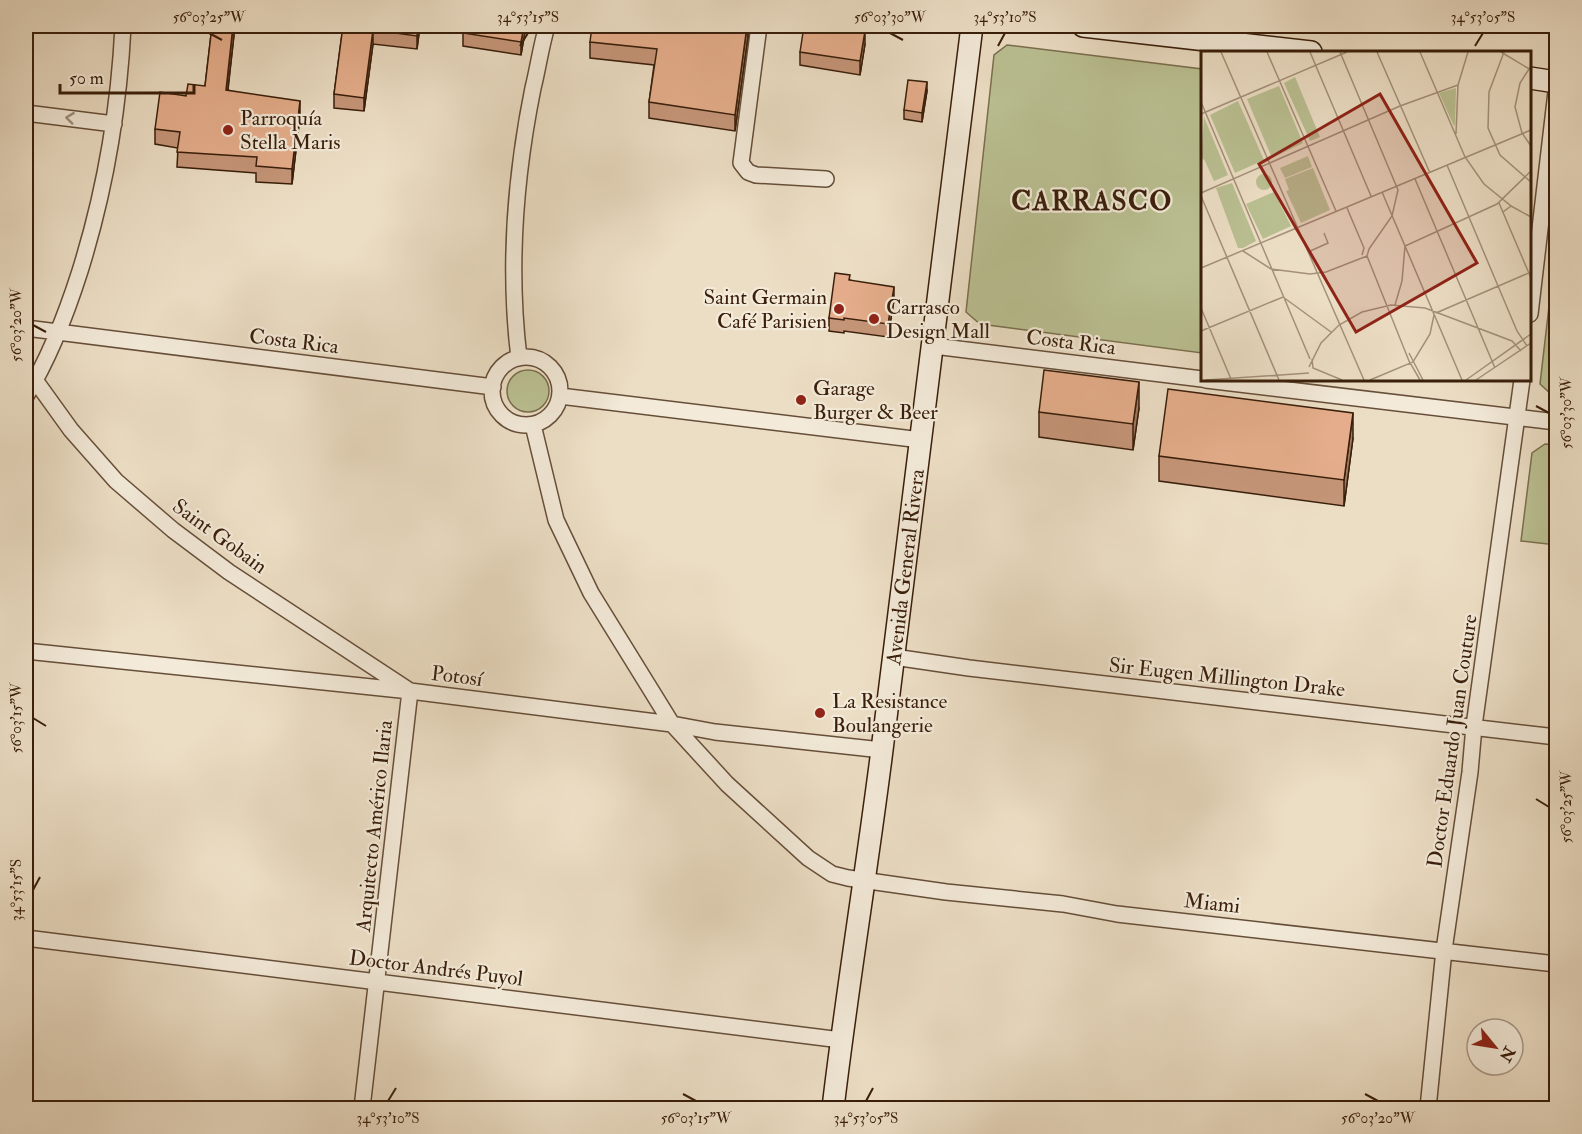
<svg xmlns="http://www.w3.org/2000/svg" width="1582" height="1134" font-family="'IM FELL Double Pica',serif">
	<rect width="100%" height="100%" fill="#ecdec5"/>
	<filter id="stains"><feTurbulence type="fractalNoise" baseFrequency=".00333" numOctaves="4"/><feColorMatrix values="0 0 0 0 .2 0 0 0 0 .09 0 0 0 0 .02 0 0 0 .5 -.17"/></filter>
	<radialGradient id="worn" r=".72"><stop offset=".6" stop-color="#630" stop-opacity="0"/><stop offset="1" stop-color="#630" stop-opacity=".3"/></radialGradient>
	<path fill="#bac092" stroke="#7a6f4e" stroke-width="1.5" d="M 1007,45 L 1202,69 L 1202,353 L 980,324 L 966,312 L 994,55 Z
		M 1556,246 L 1556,396 L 1552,395 L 1540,384 Z
		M507 391a21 21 0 1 1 42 0a21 21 0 1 1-42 0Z
		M 1545,444 L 1556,445 L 1556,545 L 1521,541 L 1532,453 Z"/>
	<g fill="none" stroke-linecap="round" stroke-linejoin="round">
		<g stroke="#664e39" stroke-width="18">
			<path id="street" d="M 759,26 L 741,163 L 748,172 L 756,175 L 826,179
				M 26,113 L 114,124
				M 1530,314 L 1556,92
				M 26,328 L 493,387
				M 934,346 L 1202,379
				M492 391a34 34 0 1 1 68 0a34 34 0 1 1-68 0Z
				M 519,358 C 508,268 515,177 533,88 C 538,68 541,46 547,26
				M 35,380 L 71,430 L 116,481 L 173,530 L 229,572 L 410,691 L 362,1108
				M 1206,380 L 1556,422
				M 26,396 C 50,357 66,315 80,271 C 105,191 119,109 123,26
				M 560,396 L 921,440
				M 533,425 L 556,520 L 591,593 L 672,724 L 727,784 L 808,858 L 832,874 L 848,878 L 946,892 L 1063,904 L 1117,914 L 1556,964
				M 26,651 L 410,691 L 672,724 L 715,732 L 882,750
				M 894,657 L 969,668 L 1556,737
				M 26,938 L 841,1040
				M 1428,1108 L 1444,950 L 1470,772 L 1474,726 L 1522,380"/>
		</g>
		<g stroke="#391e0a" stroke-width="24">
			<path id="secondary" d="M 1083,26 L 1311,52
				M 1530,78 L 1556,82
				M 833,1108 C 847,989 867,869 882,750 C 913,508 944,267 972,26"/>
		</g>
		<use href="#street" stroke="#f3ead9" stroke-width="15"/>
		<use href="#secondary" stroke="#f3ead9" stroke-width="21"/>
	</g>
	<path fill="#c59578" stroke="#391e0a" stroke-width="1.5" d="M 212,26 L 235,26 L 228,90 L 300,116 L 292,184 L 256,182 L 256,173 L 177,167 L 178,148 L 155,144 L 155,129 L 186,96 L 205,86 Z
		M 343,26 L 420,26 L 417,49 L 373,44 L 364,111 L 334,108 L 334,94 Z
		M 465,26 L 526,26 L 521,55 L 463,46 L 463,33 Z
		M 748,26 L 748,36 L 735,131 L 649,118 L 649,102 L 654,65 L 590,58 L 590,42 Z
		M 865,44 L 860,75 L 800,65 L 800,52 Z
		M 927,91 L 922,122 L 904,119 L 904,110 Z
		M 850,280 L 894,300 L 888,337 L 844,331 L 844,333 L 829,331 L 829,318 Z
		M 1139,408 L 1133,450 L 1039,437 L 1039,412 Z
		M 1353,438 L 1344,506 L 1159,481 L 1159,456 Z"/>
	<path fill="#a07961" stroke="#391e0a" stroke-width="1.5" d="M 233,26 L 235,26 L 226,105 L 226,90 Z
		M 418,26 L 420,26 L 417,49 L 417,36 Z
		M 524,26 L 526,26 L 521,55 L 521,42 Z
		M 747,26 L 748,36 L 735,131 L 735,115 Z
		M 373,30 L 373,44 L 364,111 L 364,98 Z
		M 865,31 L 865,44 L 860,75 L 860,61 Z
		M 927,82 L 927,91 L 922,122 L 922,113 Z
		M 300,101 L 300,116 L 292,184 L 292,169 Z
		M 894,287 L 894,300 L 888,337 L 888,324 Z
		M 1139,382 L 1139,408 L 1133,450 L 1133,424 Z
		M 1353,413 L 1353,438 L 1344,506 L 1344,480 Z"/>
	<path fill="#e5ad8b" stroke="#391e0a" stroke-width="1.5" d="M 212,26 L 233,26 L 226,90 L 300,101 L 292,169 L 256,166 L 257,157 L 177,152 L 180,132 L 155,129 L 160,92 L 186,96 L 188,84 L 205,86 Z
		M 343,26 L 418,26 L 417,36 L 373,30 L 364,98 L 334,94 Z
		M 465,26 L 524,26 L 521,42 L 463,33 Z
		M 592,26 L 747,26 L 735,115 L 649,102 L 657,49 L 590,42 Z
		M 804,26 L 833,26 L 865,31 L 860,61 L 800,52 Z
		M 908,80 L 927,82 L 922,113 L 904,110 Z
		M 835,273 L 850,275 L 849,280 L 894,287 L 888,324 L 844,318 L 844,320 L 829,318 Z
		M 1044,370 L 1139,382 L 1133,424 L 1039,412 Z
		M 1168,389 L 1353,413 L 1344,480 L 1159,456 Z"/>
	<defs><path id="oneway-chevron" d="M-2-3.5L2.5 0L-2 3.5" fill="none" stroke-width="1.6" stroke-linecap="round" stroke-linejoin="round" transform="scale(1.5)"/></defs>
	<use stroke="#9f8e7c" href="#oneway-chevron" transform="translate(70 118) rotate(-173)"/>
	<path fill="none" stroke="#391e0a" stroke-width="2" d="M 209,33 L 222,40M 890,33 L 903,40M 520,46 L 528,33M 998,46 L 1005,33M 1475,46 L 1483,33M 33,325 L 46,332M 1536,406 L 1549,413M 33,718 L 46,726M 1536,799 L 1549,807M 33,890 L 40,877M 683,1094 L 696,1101M 1365,1094 L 1378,1101M 388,1101 L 396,1088M 866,1101 L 873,1088"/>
	<g fill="#8f2418" stroke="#f3ead9" stroke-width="2">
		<circle cx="228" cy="130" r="6"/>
		<circle cx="839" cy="309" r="6"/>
		<circle cx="874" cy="319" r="6"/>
		<circle cx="801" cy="400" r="6"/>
		<circle cx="820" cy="713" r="6"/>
	</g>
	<g text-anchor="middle" stroke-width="4.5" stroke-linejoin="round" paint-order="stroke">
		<g font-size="21" fill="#391e0a" stroke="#f3ead9" text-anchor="start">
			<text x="240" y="125">Parroquía<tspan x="240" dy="24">Stella Maris</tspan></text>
			<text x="827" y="304" text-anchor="end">Saint Germain<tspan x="827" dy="24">Café Parisien</tspan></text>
			<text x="886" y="314">Carrasco<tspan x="886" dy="24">Design Mall</tspan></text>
			<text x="813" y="395">Garage<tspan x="813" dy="24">Burger &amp; Beer</tspan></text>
			<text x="832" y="708">La Resistance<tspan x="832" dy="24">Boulangerie</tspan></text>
		</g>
		<g font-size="21" fill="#391e0a" stroke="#f3ead9">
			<text transform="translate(294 341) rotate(7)" y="7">Costa Rica</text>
			<text transform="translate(1071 342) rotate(7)" y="7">Costa Rica</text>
			<text transform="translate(220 536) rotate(36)" y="7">Saint Gobain</text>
			<text transform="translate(905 567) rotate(-83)" y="7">Avenida General Rivera</text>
			<text transform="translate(457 676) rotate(7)" y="7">Potosí</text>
			<text transform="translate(1227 677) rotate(6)" y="7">Sir Eugen Millington Drake</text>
			<text transform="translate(1452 741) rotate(-82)" y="7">Doctor Eduardo Juan Couture</text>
			<text transform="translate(374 826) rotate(-84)" y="7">Arquitecto Américo Ilaria</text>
			<text transform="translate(1212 903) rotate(6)" y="7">Miami</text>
			<text transform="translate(436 968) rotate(7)" y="7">Doctor Andrés Puyol</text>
		</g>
		<g font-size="27" font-weight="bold" letter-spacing="1.5" fill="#391e0a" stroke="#f3ead9">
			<text x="1092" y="210">CARRASCO</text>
		</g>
	</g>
	<g transform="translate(1201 51)">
		<rect width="330" height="330" fill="#ecdec5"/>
		<path d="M 94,26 L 119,86 L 109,90 L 83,32 ZM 78,35 L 102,92 L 71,107 L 46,48 ZM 255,37 L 254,73 L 253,75 L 238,42 ZM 37,50 L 63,109 L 34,122 L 9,64 ZM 3,66 L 27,124 L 13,130 L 3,108 L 0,109 ZM 107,105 L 111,116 L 84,127 L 79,117 ZM 112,117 L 129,159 L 100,172 L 85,140 L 88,139 L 84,128 ZM55 131a8 8 0 1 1 16 0a8 8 0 1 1-16 0ZM 31,132 L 55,190 L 42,197 L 37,197 L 15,137 ZM 73,141 L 90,175 L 62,188 L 45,153 Z" fill="#bac092"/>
		<path fill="none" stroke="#a4917a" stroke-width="1.5" d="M 20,1 L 163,329M 66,1 L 135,160M 109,1 L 170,145M 139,1 L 197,139 L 191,165 L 168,198M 176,1 L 229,122M 219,1 L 264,106 L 283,133 L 310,155 L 302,161M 300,1 L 330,19M 303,1 L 288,41 L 287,77 L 299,104 L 330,131M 330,15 L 319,32 L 314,56 L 321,82 L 330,95M 0,51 L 109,308M 0,63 L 146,1M 255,83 L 257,34 L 267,1M 246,114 L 316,280 L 326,295M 214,128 L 294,317M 181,141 L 261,329M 0,142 L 199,55 L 257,34M 0,145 L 78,329M 298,152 L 330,227M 310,155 L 330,166M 146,157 L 163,197 L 161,204M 168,198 L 166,205 L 208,310 L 219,329M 42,200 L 70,218 L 109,223 L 125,221 L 166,205M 107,201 L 127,192 L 123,182M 0,217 L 330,79M 194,254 L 201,230 L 204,195 L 296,153 L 330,120M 0,257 L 30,328M 235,262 L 330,221M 0,280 L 82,246 L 130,281M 208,302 L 222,329M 111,308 L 112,317 L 141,329M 108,316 L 120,292 L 138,274 L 161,261 L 190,254 L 224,257 L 311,290 L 320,300M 5,329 L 108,322M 169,329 L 212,311 L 229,283 L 233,264M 265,329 L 330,283M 275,329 L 330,292"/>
		<path fill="#8f2418" fill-opacity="0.15" stroke="#8f2418" stroke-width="3" d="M 179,43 L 276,212 L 155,281 L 58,113 Z"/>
		<rect width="330" height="330" fill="none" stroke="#391e0a" stroke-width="3"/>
	</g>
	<rect width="1582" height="1134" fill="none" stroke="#ecdec5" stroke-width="66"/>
	<g transform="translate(1495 1047) rotate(120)"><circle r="28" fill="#f3ead9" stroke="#a99886" stroke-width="1.5"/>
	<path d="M0-4.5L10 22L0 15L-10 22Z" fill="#8f2418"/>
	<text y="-9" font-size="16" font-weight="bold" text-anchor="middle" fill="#391e0a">N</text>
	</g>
	<path d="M60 84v9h134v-9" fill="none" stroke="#391e0a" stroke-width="3"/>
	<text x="69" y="84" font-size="18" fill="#391e0a" stroke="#f3ead9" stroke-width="4.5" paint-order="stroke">50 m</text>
	<rect x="33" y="33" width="1516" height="1068" fill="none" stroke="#391e0a" stroke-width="2"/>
	<g font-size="15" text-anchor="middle" fill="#391e0a">
		<text x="209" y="22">56°03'25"W</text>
		<text x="528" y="22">34°53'15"S</text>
		<text x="890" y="22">56°03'30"W</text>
		<text x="1005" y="22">34°53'10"S</text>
		<text x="1483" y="22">34°53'05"S</text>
		<text transform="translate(16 325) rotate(-90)" y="5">56°03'20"W</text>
		<text transform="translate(1566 413) rotate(-90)" y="5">56°03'30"W</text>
		<text transform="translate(16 718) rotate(-90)" y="5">56°03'15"W</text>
		<text transform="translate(1566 807) rotate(-90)" y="5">56°03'25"W</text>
		<text transform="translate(16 890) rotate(-90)" y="5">34°53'15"S</text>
		<text x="388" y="1123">34°53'10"S</text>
		<text x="696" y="1123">56°03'15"W</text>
		<text x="866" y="1123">34°53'05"S</text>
		<text x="1378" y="1123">56°03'20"W</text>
	</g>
	<rect width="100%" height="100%" filter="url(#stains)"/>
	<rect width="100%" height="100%" fill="url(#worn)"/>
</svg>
